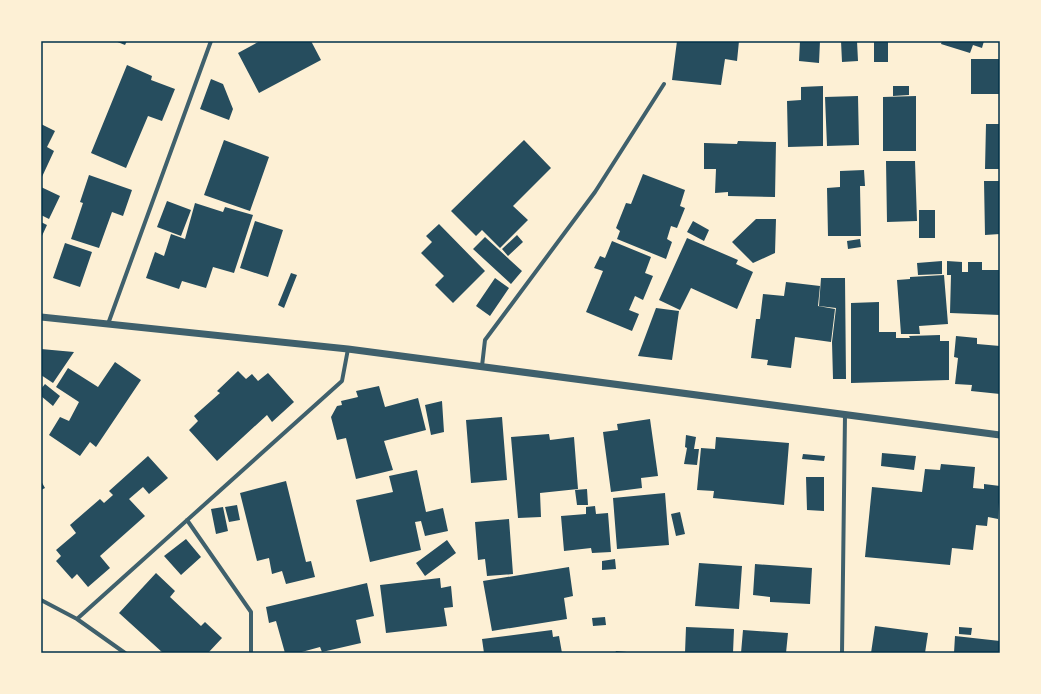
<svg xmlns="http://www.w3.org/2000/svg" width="1041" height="694" font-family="'PT Sans',sans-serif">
	<rect width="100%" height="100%" fill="#fdf0d5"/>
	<path fill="#264d5e" d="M 115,41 L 127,41 L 125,45 Z
		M 260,41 L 311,41 L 321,60 L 259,93 L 238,53 Z
		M 677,41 L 739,41 L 737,61 L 725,59 L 721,85 L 672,80 Z
		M 800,41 L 820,41 L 819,63 L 799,61 Z
		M 841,41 L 857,41 L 858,61 L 842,62 Z
		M 942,41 L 984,41 L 982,48 L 973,45 L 970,53 L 941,44 Z
		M 874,42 L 888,42 L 888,62 L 874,62 Z
		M 971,59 L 1000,59 L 1000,94 L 971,94 Z
		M 127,65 L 152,76 L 151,80 L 175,89 L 162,121 L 148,116 L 126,168 L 91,153 Z
		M 211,79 L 223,84 L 233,109 L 229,120 L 200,109 Z
		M 823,86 L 823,146 L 788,147 L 787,101 L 801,100 L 801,87 Z
		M 893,86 L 909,86 L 909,95 L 893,96 Z
		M 858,96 L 859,145 L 827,146 L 825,97 Z
		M 916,96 L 916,151 L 883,151 L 883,97 Z
		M 41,124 L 55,131 L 47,147 L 54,151 L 41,179 Z
		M 986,124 L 1000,124 L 1000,169 L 985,169 Z
		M 224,140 L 269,157 L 250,211 L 204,195 Z
		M 524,140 L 551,168 L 513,206 L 528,220 L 500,248 L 482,230 L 476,236 L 451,211 Z
		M 738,141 L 776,142 L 775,197 L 728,196 L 728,192 L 715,193 L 716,169 L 704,169 L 704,143 L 737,144 Z
		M 886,161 L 915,161 L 917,221 L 887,222 Z
		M 864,170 L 865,186 L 860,186 L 861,236 L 828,236 L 827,188 L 840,187 L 840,171 Z
		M 643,174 L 685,190 L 680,206 L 685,208 L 677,228 L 671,226 L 667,239 L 672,242 L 666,259 L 617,239 L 620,231 L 616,228 L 626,203 L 631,204 Z
		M 89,175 L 132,190 L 123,216 L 112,212 L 99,248 L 71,239 L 83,203 L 80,202 Z
		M 984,181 L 1000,181 L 1000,234 L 985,235 Z
		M 41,187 L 60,196 L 49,219 L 41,215 Z
		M 167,201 L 191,210 L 181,236 L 157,227 Z
		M 195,203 L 223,212 L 225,207 L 253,215 L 234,273 L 213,267 L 206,288 L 182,281 L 179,289 L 146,278 L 155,252 L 164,256 L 171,234 L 185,239 Z
		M 919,210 L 935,210 L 935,238 L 919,238 Z
		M 756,219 L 776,219 L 775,253 L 753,263 L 732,242 Z
		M 255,221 L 283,230 L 268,277 L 240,268 Z
		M 693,221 L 709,230 L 704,241 L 687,232 Z
		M 41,222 L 47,225 L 41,238 Z
		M 439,224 L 485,271 L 453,303 L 435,285 L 444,276 L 421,253 L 432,242 L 426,236 Z
		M 517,235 L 523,242 L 508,256 L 502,249 Z
		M 485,237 L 522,271 L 511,284 L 473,249 Z
		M 687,238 L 738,260 L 736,264 L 753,272 L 737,309 L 691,288 L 680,310 L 659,300 Z
		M 860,239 L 861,247 L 848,249 L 847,241 Z
		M 612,241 L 651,257 L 645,273 L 653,276 L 643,300 L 635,296 L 629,310 L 639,314 L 632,331 L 586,312 L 603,271 L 594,268 L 600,256 L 605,258 Z
		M 65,243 L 92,252 L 80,287 L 53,278 Z
		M 942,261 L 942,274 L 918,275 L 917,263 Z
		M 947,261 L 962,262 L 962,272 L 968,272 L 968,262 L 982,262 L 982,270 L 1000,270 L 1000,315 L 950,313 L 951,275 L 947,275 Z
		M 291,273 L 297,275 L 284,308 L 278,305 Z
		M 944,275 L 948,324 L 919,326 L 920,334 L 901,334 L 897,280 L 910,279 L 910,277 Z
		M 495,278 L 509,288 L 490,316 L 476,306 Z
		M 821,278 L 845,278 L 846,379 L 833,379 L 832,342 L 836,308 L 819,306 Z
		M 786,282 L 820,286 L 818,306 L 835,309 L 831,342 L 795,337 L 791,368 L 767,365 L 768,360 L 751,358 L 756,319 L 760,319 L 763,294 L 784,296 Z
		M 879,302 L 879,332 L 896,332 L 896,338 L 910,338 L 909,336 L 940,335 L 940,341 L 949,341 L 949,380 L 851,383 L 851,303 Z
		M 656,308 L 679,311 L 672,360 L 638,356 Z
		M 956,336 L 977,338 L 977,344 L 1000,346 L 1000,394 L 971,391 L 972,385 L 955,384 L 958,358 L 954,357 Z
		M 41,349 L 74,352 L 53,383 L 41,375 Z
		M 115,362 L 141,380 L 96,447 L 90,442 L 80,456 L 49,435 L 60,417 L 69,421 L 79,402 L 56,387 L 68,368 L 98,387 Z
		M 238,371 L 246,379 L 252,374 L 258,381 L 268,373 L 294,402 L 272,422 L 267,415 L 217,461 L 189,430 L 198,421 L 194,416 L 220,393 L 217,391 Z
		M 45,384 L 60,396 L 53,406 L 41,396 L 41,389 Z
		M 379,386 L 385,407 L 418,398 L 426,430 L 384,441 L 393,470 L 356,479 L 346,438 L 337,440 L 331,417 L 337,406 L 342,405 L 341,401 L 358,397 L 356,391 Z
		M 442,401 L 444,432 L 431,435 L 425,405 Z
		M 502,417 L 507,480 L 471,483 L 466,420 Z
		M 650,419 L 658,476 L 641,478 L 642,488 L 611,492 L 603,432 L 618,430 L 617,424 Z
		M 549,434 L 550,440 L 574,437 L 578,489 L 540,493 L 541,517 L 518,518 L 511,437 Z
		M 686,435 L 696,437 L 694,449 L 699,449 L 697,465 L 684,464 L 687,448 L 685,447 Z
		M 716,437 L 789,443 L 784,505 L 713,498 L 714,491 L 697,490 L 701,448 L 715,449 Z
		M 882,453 L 916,456 L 914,470 L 881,466 Z
		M 803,454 L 825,456 L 824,461 L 802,459 Z
		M 148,456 L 168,478 L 149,494 L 143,487 L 129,499 L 145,516 L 100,556 L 110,568 L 88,587 L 77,574 L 72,579 L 56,561 L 61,556 L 56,550 L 76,533 L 70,525 L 100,499 L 104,503 L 113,495 L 109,491 Z
		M 941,464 L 975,467 L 973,488 L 984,489 L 984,484 L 1000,486 L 998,519 L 988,517 L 987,526 L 976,525 L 973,550 L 952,548 L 950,565 L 865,557 L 872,487 L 922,492 L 925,469 L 940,470 Z
		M 417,470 L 426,512 L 443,508 L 448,531 L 425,536 L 421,521 L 415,522 L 421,550 L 370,562 L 356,500 L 393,492 L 389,476 Z
		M 806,477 L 824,477 L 824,511 L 807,510 Z
		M 41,481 L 45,488 L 41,490 Z
		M 286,481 L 306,562 L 311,561 L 315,577 L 286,584 L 282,571 L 272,574 L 269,558 L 257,561 L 240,493 Z
		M 587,489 L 588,505 L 577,505 L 575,490 Z
		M 665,493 L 669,545 L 617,549 L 613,498 Z
		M 237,505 L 240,520 L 229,522 L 225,507 Z
		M 595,506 L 596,514 L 608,513 L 611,552 L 592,553 L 591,548 L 564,551 L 561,516 L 586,514 L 586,507 Z
		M 223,507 L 228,531 L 216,534 L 211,509 Z
		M 680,512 L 685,534 L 676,536 L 671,514 Z
		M 509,519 L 513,574 L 487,576 L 485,559 L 478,560 L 475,522 Z
		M 186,539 L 201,557 L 181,575 L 164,556 Z
		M 447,540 L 456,553 L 425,576 L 416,563 Z
		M 615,559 L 616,569 L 602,570 L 602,561 Z
		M 699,563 L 742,566 L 739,609 L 695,606 Z
		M 755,564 L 812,568 L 810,604 L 770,602 L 770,597 L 753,595 Z
		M 569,567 L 573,596 L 564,598 L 567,619 L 492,631 L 483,581 Z
		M 156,573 L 175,591 L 170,597 L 201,626 L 205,622 L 222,638 L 208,653 L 163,653 L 119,613 Z
		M 440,578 L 441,588 L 451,586 L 453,607 L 444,608 L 447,626 L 386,633 L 380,585 Z
		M 367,583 L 374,616 L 356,620 L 361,643 L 322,652 L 320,647 L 298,653 L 285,653 L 276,621 L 269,623 L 266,607 Z
		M 605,617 L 606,625 L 593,626 L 592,618 Z
		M 875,626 L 928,633 L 925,653 L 871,653 Z
		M 686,627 L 734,629 L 733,653 L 685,653 Z
		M 959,627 L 972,628 L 971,635 L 959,634 Z
		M 552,630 L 553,637 L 559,636 L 562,653 L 484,653 L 482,639 Z
		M 743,630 L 788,633 L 786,653 L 741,653 Z
		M 955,636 L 1000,641 L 1000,653 L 954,653 Z
		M 616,651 L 627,652 L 627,653 L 615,653 Z"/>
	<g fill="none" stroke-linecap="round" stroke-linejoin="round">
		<path stroke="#3f606c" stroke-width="4" d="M 108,324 L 211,41
			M 482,366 L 485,340 L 595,192 L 664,84
			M 187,520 L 251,612 L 251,653
			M 41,600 L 77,619 L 125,653
			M 77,619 L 342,381 L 348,349
			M 842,653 L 845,415"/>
		<path stroke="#3f606c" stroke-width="7" d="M 41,317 L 348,349 L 1000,435"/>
	</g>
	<rect width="1041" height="694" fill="none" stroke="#fdf0d5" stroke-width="84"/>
	<rect x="42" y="42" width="957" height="610" fill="none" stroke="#003049" stroke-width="1.5"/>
</svg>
